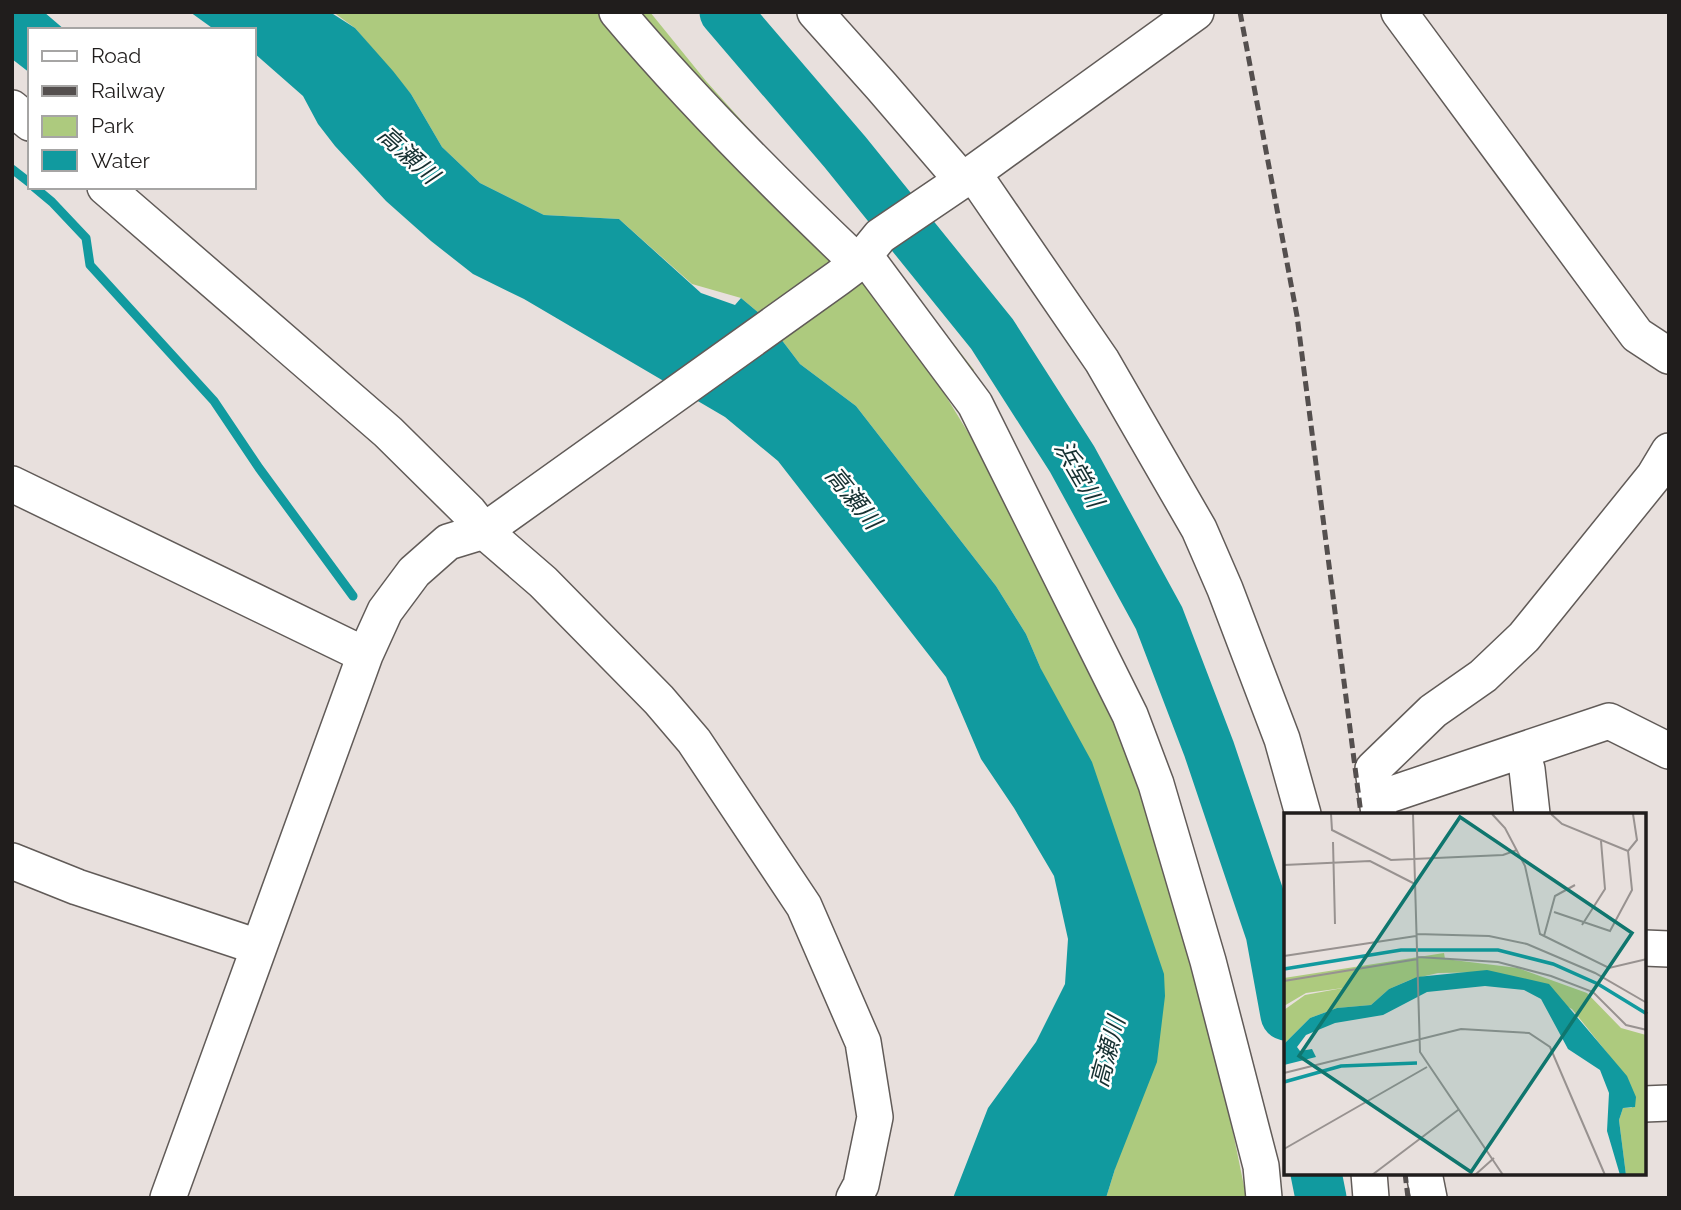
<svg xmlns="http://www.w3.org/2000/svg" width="1681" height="1210" font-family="Raleway,'Noto Sans JP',sans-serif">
	<rect width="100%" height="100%" fill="#e8e0dd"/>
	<path fill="#adca7e" d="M 333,12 L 650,12 L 706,81 L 849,240 L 867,233 L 974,370 L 944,393 L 994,475 L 1103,693 L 1137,778 L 1172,890 L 1218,1059 L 1245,1191 L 1245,1198 L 1106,1198 L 1115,1169 L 1041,669 L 1026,634 L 996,586 L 856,406 L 800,364 L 765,318 L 741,298 L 692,284 L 619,219 L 544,215 L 480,183 L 442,147 L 411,94 L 355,28 Z"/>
	<path fill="#119a9f" d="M 12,12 L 44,12 L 65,30 L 30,30 L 30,73 L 12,59 Z
		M 190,12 L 330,12 L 355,28 L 393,71 L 411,94 L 442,147 L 480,183 L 544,215 L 619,219 L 701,293 L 735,305 L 741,298 L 765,318 L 800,364 L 856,406 L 996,586 L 1026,634 L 1041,669 L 1092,762 L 1164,974 L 1165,996 L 1157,1062 L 1115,1169 L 1106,1198 L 953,1198 L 988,1108 L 1036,1042 L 1065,984 L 1068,939 L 1054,876 L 1014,808 L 981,759 L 946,677 L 778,461 L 725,417 L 524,299 L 473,274 L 431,241 L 386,201 L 335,146 L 318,124 L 303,96 L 254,53 L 254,30 L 215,30 Z"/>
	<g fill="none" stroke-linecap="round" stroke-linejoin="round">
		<path stroke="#119a9f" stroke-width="9" d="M 12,169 L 30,183
			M 34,187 L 52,202 L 86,238 L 90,265 L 214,401 L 259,468 L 353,596"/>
		<path stroke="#119a9f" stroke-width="51" d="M 725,12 L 845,152 L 992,334 L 1072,459 L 1159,618 L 1209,749 L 1271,933 L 1286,1015
			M 1316,1173 L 1321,1198"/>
		<g stroke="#615b58" stroke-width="38">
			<path id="minor" d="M 617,12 C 692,101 774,183 858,263
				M 815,12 L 882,87 L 962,180
				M 1399,12 L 1637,335 L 1669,356
				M 12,108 L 30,123
				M 973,173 L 1102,361 L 1199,529 L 1225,589 L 1282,739 L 1303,814
				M 105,187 L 388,432 L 469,512 L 484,531 L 543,582 L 659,700 L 694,741 L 804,906 L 863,1042 L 875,1117 L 861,1185 L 854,1198
				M 865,256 L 975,404 L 1130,715 L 1156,784 L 1208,961 L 1261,1166 L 1264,1198
				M 12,484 L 365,655
				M 1527,769 L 1532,814
				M 1377,799 L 1609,721 L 1669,751
				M 1379,814 L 1373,769 L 1433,711 L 1483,676 L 1524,637 L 1654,476 L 1669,451
				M 12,861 L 77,887 L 258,947
				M 1644,948 L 1669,949
				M 1644,1104 L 1669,1103
				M 1369,1173 L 1371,1198
				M 1424,1173 L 1429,1198
				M 168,1198 L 365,655 L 385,611 L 414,572 L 448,542 L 484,531 L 838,278 L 858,263 L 880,236 L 973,173 L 1196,12"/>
		</g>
		<use href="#minor" stroke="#fff" stroke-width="35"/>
		<path stroke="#544f4e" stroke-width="5" stroke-dasharray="10 5" stroke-linecap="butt" d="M 1240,12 L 1297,316 L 1361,814
			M 1405,1173 L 1408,1198"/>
	</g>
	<g text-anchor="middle" stroke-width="5" stroke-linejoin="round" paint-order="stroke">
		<g font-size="24" font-style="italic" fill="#163031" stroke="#fff">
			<text transform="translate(408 155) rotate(42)" y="8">高瀬川</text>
			<text transform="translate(1079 474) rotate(60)" y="8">浜堂川</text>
			<text transform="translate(853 498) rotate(51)" y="8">高瀬川</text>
			<text transform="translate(1108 1052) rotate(-75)" y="8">高瀬川</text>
		</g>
	</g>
	<g transform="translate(1284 813)">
		<rect width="362" height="362" fill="#e8e0dd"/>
		<path d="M 160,140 L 161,146 L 234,155 L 303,180 L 337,215 L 362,222 L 362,361 L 342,362 L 335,307 L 339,295 L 348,295 L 324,241 L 288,196 L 209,159 L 154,160 L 128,166 L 105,176 L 87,192 L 53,195 L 26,205 L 0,231 L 0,197 L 21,182 L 59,175 L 22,180 L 0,193 L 0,165 Z" fill="#adca7e"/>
		<path d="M 203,157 L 265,171 L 343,263 L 352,284 L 351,294 L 339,295 L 335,307 L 342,362 L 336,362 L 323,318 L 325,280 L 316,257 L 284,236 L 257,186 L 240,177 L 201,173 L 143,179 L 99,202 L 51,210 L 22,222 L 13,234 L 16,238 L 28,236 L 32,244 L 0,252 L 0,231 L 26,205 L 53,195 L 87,192 L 105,176 L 133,164 Z" fill="#119a9f"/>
		<path fill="none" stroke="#119a9f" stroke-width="3.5" d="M 0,156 L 117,137 L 214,137 L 269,151 L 314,171 L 363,201M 0,269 L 57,253 L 133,250"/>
		<path fill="none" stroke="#989290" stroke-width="2" d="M 47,1 L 48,17 L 107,47 L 219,42 L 233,37M 129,1 L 136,239 L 219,362M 208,1 L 221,15 L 241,53 L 256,121 L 325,155 L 363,146M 267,1 L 278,11 L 344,38M 49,29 L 51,111M 344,38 L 353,27 L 349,1M 0,52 L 86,48 L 131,71M 270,99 L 326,118 L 348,77 L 344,38M 298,112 L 321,76 L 317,28M 132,121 L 205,123 L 243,131 L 311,160 L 363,190M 260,123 L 271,83 L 291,72M 0,143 L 132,123M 134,144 L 214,149 L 267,163 L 309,179 L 342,212 L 363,217M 0,168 L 134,146M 0,260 L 177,216 L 245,220 L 266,234 L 321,362M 0,336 L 143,254M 88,362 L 174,297M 191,362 L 210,345"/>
		<path fill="#0f766e" fill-opacity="0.15" stroke="#0f766e" stroke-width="3.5" d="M 176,4 L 348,120 L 187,359 L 15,243 Z"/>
		<rect width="362" height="362" fill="none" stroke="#201d1c" stroke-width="3.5"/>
	</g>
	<rect width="1681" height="1210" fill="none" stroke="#201d1c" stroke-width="28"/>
	<rect x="28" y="28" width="228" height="161" fill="#ffffff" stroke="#a6a5a4" stroke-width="2"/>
	<rect x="42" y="51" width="35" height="10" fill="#ffffff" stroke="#a6a5a4" stroke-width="2"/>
	<text x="91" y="63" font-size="21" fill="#201d1c">Road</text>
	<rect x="42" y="86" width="35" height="10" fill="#544f4e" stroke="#a6a5a4" stroke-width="2"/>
	<text x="91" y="98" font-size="21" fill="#201d1c">Railway</text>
	<rect x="42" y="116" width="35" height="21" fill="#adca7e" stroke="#a6a5a4" stroke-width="2"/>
	<text x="91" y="133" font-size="21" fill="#201d1c">Park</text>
	<rect x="42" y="150" width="35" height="21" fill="#119a9f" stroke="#a6a5a4" stroke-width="2"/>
	<text x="91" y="168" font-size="21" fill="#201d1c">Water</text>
</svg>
